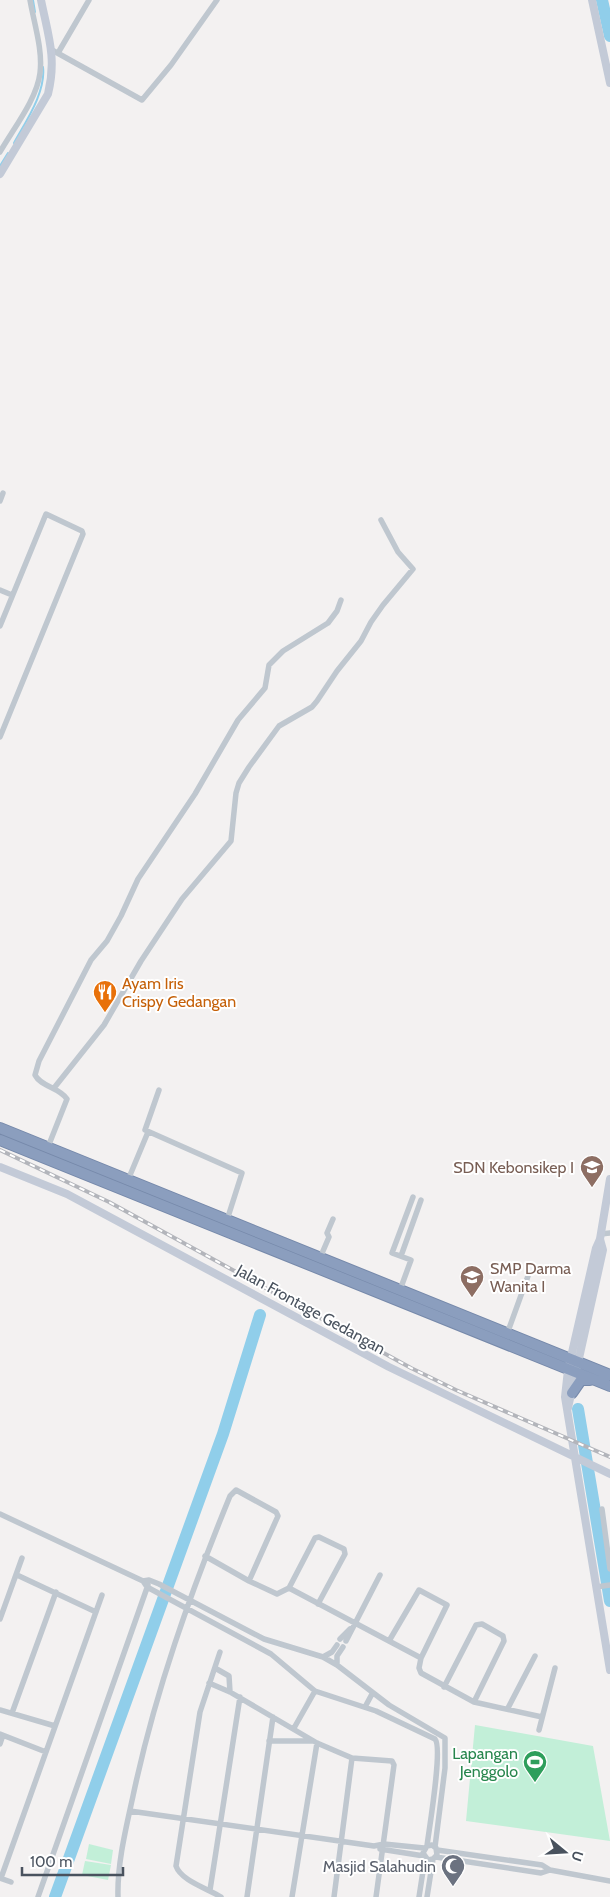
<svg xmlns="http://www.w3.org/2000/svg" width="610" height="1897" font-family="Cabin,sans-serif">
	<rect width="100%" height="100%" fill="#f3f1f1"/>
	<path fill="#c2efd8" d="M 475,1725 L 593,1746 L 610,1841 L 466,1821 Z
		M 89,1844 L 113,1850 L 111,1864 L 86,1859 Z
		M 85,1861 L 111,1865 L 108,1880 L 82,1875 Z"/>
	<g fill="none" stroke-linecap="round" stroke-linejoin="round">
		<path stroke="#90ceea" stroke-width="2" d="M 33,0 L 35,12
			M 14,143 C 26,121 46,92 43,67
			M 0,166 L 8,153"/>
		<path stroke="#90ceea" stroke-width="12" d="M 602,0 L 610,36
			M 578,1409 L 610,1601
			M 55,1897 L 223,1434 L 260,1315"/>
		<g stroke="#7689aa" stroke-width="12">
			<path id="highway" d="M 0,1128 L 610,1375
				M 0,1140 L 610,1386
				M 572,1393 L 581,1380 L 590,1380"/>
		</g>
		<path stroke="#bfc7cf" stroke-width="5.5" d="M 52,50 L 142,100 L 171,65 L 217,0
			M 58,53 L 89,0
			M 0,152 C 13,129 37,99 40,73 C 43,50 34,23 30,0
			M 0,501 L 3,493
			M 0,590 L 12,595
			M 0,626 L 46,514 L 82,531 L 83,534 L 0,737
			M 54,1088 L 104,1025 L 141,961 L 182,899 L 231,841 L 236,793 L 239,783 L 249,767 L 279,726 L 312,707 L 317,701 L 337,671 L 361,641 L 371,622 L 383,605 L 413,569 L 398,552 L 381,520
			M 159,1090 L 145,1130 L 242,1173 L 227,1220
			M 48,1147 L 67,1099 C 59,1087 41,1087 35,1075 L 39,1061 L 91,960 L 107,941 L 121,916 L 138,879 L 195,794 L 238,720 L 265,688 L 269,665 L 283,651 L 328,623 L 337,611 L 341,600
			M 128,1180 L 148,1132
			M 601,1234 L 610,1233
			M 401,1256 L 421,1200
			M 320,1258 L 329,1237 L 327,1233 L 333,1219
			M 400,1290 L 411,1260 L 392,1253 L 413,1197
			M 507,1334 L 528,1276
			M 602,1509 L 610,1569
			M 0,1514 L 143,1581 L 147,1587 L 271,1654 L 315,1691 L 376,1711 L 435,1739 C 443,1748 429,1829 427,1846 L 423,1853 L 428,1860 L 433,1859 L 437,1855 L 436,1848 L 432,1845 L 427,1846
			M 205,1556 L 249,1581 L 277,1594 L 289,1588 L 315,1538 L 319,1537 L 344,1549 L 345,1554 L 318,1604
			M 17,1575 L 96,1612
			M 143,1581 L 149,1580 L 159,1584 L 264,1639 L 323,1657 L 337,1665 L 389,1705 L 445,1738 L 445,1768 L 435,1847
			M 596,1587 L 610,1585
			M 289,1588 L 421,1658
			M 0,1619 L 22,1558
			M 340,1639 L 350,1629
			M 346,1641 L 380,1575
			M 389,1641 L 419,1590 L 447,1605 L 421,1658 L 419,1668 L 421,1673 L 474,1702 L 542,1717
			M 220,1652 L 200,1712 L 176,1866 C 181,1881 209,1889 221,1897
			M 323,1657 L 332,1652 L 337,1645
			M 337,1665 L 337,1656 L 343,1647
			M 215,1668 L 229,1676 L 230,1692
			M 209,1683 L 230,1692 L 317,1743 L 352,1758 L 392,1761 L 394,1765 L 376,1897
			M 444,1687 L 476,1625 L 482,1624 L 503,1636 L 504,1641 L 474,1702
			M 365,1707 L 372,1694
			M 508,1708 L 535,1656
			M 0,1710 L 55,1726
			M 12,1713 L 56,1592
			M 294,1728 L 315,1691
			M 539,1730 L 555,1668
			M 0,1734 L 46,1752
			M 269,1741 L 312,1741
			M 0,1744 L 3,1735
			M 130,1811 L 374,1846 L 384,1844 L 424,1848
			M 380,1849 L 424,1856
			M 437,1850 L 542,1865 L 550,1870 L 610,1881
			M 436,1857 L 541,1873 L 550,1870
			M 0,1878 L 11,1882
			M 1,1878 L 102,1595
			M 210,1890 L 240,1697
			M 38,1897 L 148,1585
			M 118,1897 C 117,1864 126,1828 133,1796 C 155,1692 190,1594 230,1496 L 236,1490 L 276,1512 L 278,1516 L 249,1581
			M 247,1897 L 273,1717
			M 292,1897 L 317,1743
			M 334,1897 L 352,1758
			M 419,1897 L 425,1858
			M 427,1897 L 433,1859"/>
		<path stroke="#c3cad7" stroke-width="8" d="M 592,0 L 610,83
			M 0,174 L 48,94 C 57,58 48,35 41,0
			M 0,1167 L 67,1194 L 389,1367 L 610,1474
			M 610,1179 L 600,1239 L 596,1248 L 568,1370 L 565,1397 L 610,1670
			M 568,1408 L 603,1250 L 600,1239"/>
		<use href="#highway" stroke="#8b9ebe" stroke-width="10"/>
		<g stroke="#b3b5bb" stroke-width="4">
			<path id="rail" d="M 0,1150 L 109,1202 L 411,1368 L 456,1390 L 610,1457"/>
		</g>
		<use href="#rail" stroke="#fff" stroke-width="2" stroke-dasharray="5.5" stroke-linecap="butt"/>
	</g>
	<defs>
		<g id="restaurant-pin" transform="scale(1.25)"><path d="M0 17L-7.5 6A9.5 9.5 0 1 1 7.5 6Z" fill="#e8710a" stroke="#fff"/><path d="M-5-6h1v4h1v-4h1v4h1v-4h1v5L-1.5 .5V6h-2V.5L-5-1ZM5-6V6H3V1.5H1.5Q1.5-4 5-6Z" fill="#fff"/></g>
		<g id="school-pin" transform="scale(1.25)"><path d="M0 17L-7.5 6A9.5 9.5 0 1 1 7.5 6Z" fill="#8d6e63" stroke="#fff"/><path d="M0-5L7-2L0 1L-7-2ZM-4 1L0 2.5L4 1V4Q0 6-4 4Z" fill="#fff"/></g>
		<g id="stadium-pin" transform="scale(1.25)"><path d="M0 17L-7.5 6A9.5 9.5 0 1 1 7.5 6Z" fill="#2e9e5b" stroke="#fff"/><path d="M0-5a6.5 5 0 1 0 0 10a6.5 5 0 1 0 0-10ZM-3.5-1.8h7v3.6h-7Z" fill="#fff"/></g>
		<g id="mosque-pin" transform="scale(1.25)"><path d="M0 17L-7.5 6A9.5 9.5 0 1 1 7.5 6Z" fill="#6b7280" stroke="#fff"/><path d="M3.5-4.9A6 6 0 1 0 3.5 4.9A5 5 0 1 1 3.5-4.9Z" fill="#fff"/></g>
	</defs>
	<g fill-rule="evenodd">
		<use href="#restaurant-pin" x="105" y="992"/>
		<use href="#school-pin" x="592" y="1167"/>
		<use href="#school-pin" x="472" y="1277"/>
		<use href="#stadium-pin" x="535" y="1762"/>
		<use href="#mosque-pin" x="453" y="1866"/>
	</g>
	<g text-anchor="middle" stroke-width="4" stroke-linejoin="round" paint-order="stroke">
		<g font-size="16" fill="#c56008" stroke="#fff" text-anchor="start">
			<text x="122" y="989">Ayam Iris<tspan x="122" dy="18">Crispy Gedangan</tspan></text>
		</g>
		<g font-size="16" fill="#785e54" stroke="#fff" text-anchor="end">
			<text x="574" y="1173">SDN Kebonsikep I</text>
			<text x="490" y="1274" text-anchor="start">SMP Darma<tspan x="490" dy="18">Wanita I</tspan></text>
		</g>
		<g font-size="16" fill="#49525e" stroke="#fff">
			<text transform="translate(311 1309) rotate(29)" y="6">Jalan Frontage Gedangan</text>
		</g>
		<g font-size="16" fill="#27864d" stroke="#fff" text-anchor="end">
			<text x="518" y="1759">Lapangan<tspan x="518" dy="18">Jenggolo</tspan></text>
		</g>
		<g font-size="16" fill="#5b616d" stroke="#fff" text-anchor="end">
			<text x="436" y="1872">Masjid Salahudin</text>
		</g>
	</g>
	<g transform="translate(565 1852) rotate(108)" stroke="#ffffff" stroke-width="4" paint-order="stroke">
	<path d="M0-4L9 19L0 12L-9 19Z" fill="#49525e"/>
	<text y="-8" font-size="14" font-weight="bold" text-anchor="middle" fill="#49525e">U</text>
	</g>
	<path d="M22 1867v8h101v-8" fill="none" stroke="#49525e" stroke-width="2.5"/>
	<text x="30" y="1867" font-size="15" fill="#49525e" stroke="#ffffff" stroke-width="4" paint-order="stroke">100 m</text>
</svg>
